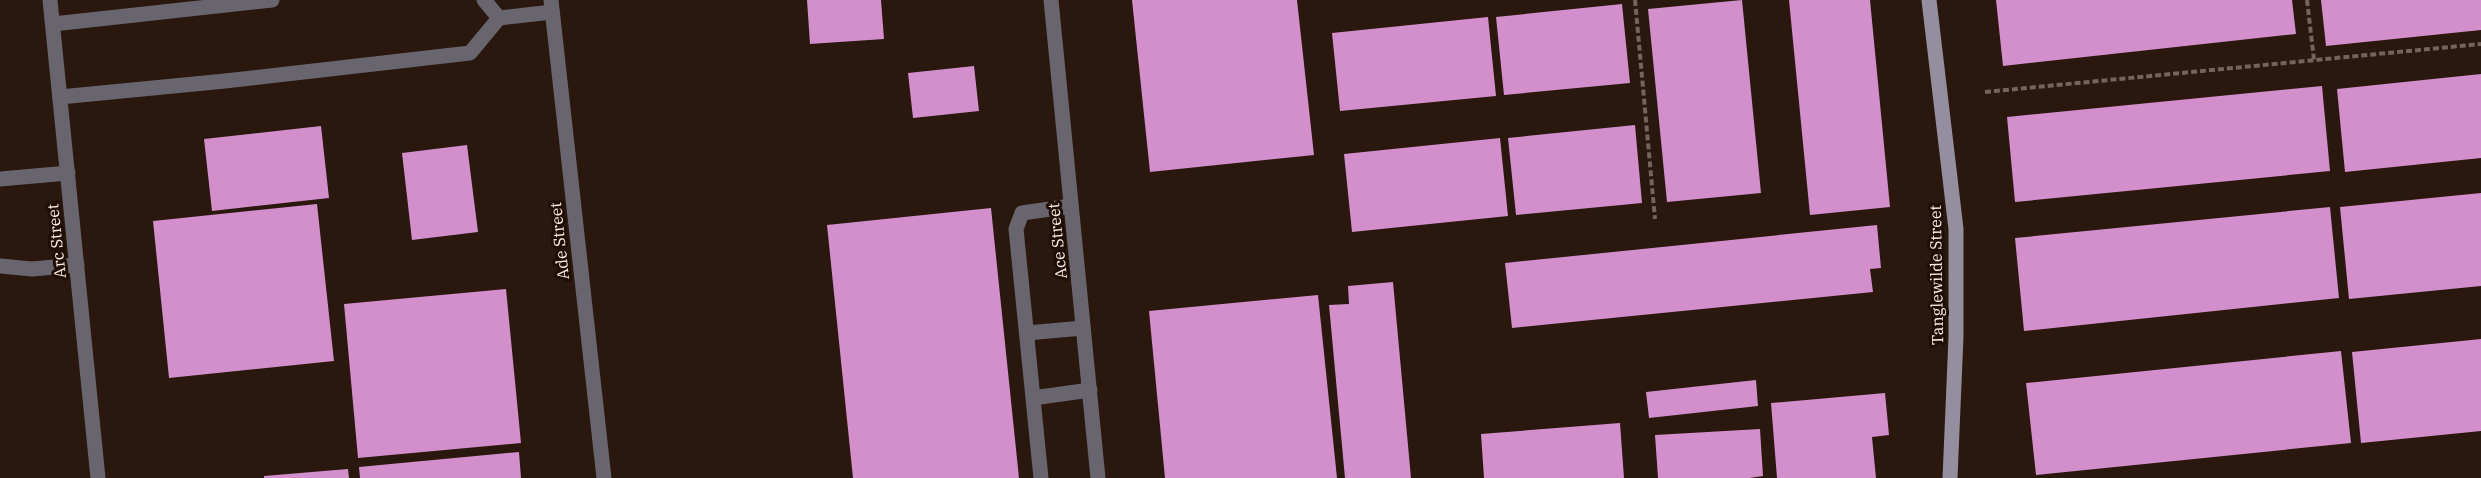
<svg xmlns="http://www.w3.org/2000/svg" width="2481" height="478" font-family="'IBM Plex Serif',serif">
	<rect width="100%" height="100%" fill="#2a170d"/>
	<path fill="#d38fcb" d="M 807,0 L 881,0 L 884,39 L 810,44 Z
		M 1132,0 L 1297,0 L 1314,155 L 1150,172 Z
		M 1742,0 L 1761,193 L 1667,202 L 1648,9 Z
		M 1789,0 L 1870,0 L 1890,207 L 1810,215 Z
		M 1996,0 L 2292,0 L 2296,34 L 2003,66 Z
		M 2321,0 L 2481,0 L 2481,30 L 2326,46 Z
		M 1622,4 L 1630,83 L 1504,95 L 1496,17 Z
		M 1488,17 L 1496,96 L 1340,111 L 1332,33 Z
		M 974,66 L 979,111 L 913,118 L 908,73 Z
		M 2481,74 L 2481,158 L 2345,172 L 2337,89 Z
		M 2322,86 L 2330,171 L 2015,202 L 2007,117 Z
		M 1635,125 L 1642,203 L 1516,215 L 1508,138 Z
		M 321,126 L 329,198 L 212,211 L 204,139 Z
		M 1500,138 L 1508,216 L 1352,232 L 1344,154 Z
		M 467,145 L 478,232 L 412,240 L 402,153 Z
		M 2481,193 L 2481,286 L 2349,299 L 2340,207 Z
		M 317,204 L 334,361 L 169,378 L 153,221 Z
		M 2330,207 L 2339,298 L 2024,331 L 2015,238 Z
		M 991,208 L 1019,478 L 853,478 L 827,225 Z
		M 1877,225 L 1881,268 L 1870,269 L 1873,292 L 1512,328 L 1505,263 Z
		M 1393,282 L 1411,478 L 1345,478 L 1329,305 L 1349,304 L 1348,286 Z
		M 506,289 L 521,443 L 358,458 L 344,304 Z
		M 1318,295 L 1337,478 L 1165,478 L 1149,311 Z
		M 2481,339 L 2481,431 L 2361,443 L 2352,352 Z
		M 2341,351 L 2351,443 L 2036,475 L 2026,383 Z
		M 1756,380 L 1758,406 L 1649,418 L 1646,392 Z
		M 1885,393 L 1889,435 L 1872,437 L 1876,478 L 1777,478 L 1771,403 Z
		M 1620,423 L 1624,478 L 1484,478 L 1481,434 Z
		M 1760,429 L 1763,476 L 1749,478 L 1658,478 L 1655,435 Z
		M 519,452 L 521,478 L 360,478 L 359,467 Z
		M 348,469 L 349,478 L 264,478 L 264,476 Z"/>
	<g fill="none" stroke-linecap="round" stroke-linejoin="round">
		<path stroke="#75645b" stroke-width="4" stroke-dasharray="6 3" stroke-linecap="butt" d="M 1635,0 L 1655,219
			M 2307,0 L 2314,60
			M 1985,92 L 2481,44"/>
		<path stroke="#68656e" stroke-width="15" d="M 499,18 L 552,12
			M 53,24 L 272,0
			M 60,97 L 225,81 L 470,53 L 499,18 L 484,0
			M 0,179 L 68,173
			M 0,266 L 32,269 L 77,265
			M 1027,333 L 1083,328
			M 1033,398 L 1090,390
			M 1041,478 L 1016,229 L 1022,213 L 1071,206"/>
		<path stroke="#68656e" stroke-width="15" d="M 50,0 L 98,478
			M 551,0 L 604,478
			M 1051,0 L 1098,478"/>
		<path stroke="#948e9e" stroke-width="15" d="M 1929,0 L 1956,229 L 1956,337 L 1950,478"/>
	</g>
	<g text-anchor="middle" stroke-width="6" stroke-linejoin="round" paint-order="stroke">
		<g font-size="16" fill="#fdefe8" stroke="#200e05">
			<text transform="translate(56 241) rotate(-96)" y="6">Arc Street</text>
			<text transform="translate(559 241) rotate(-96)" y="6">Ade Street</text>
			<text transform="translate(1057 241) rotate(-96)" y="6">Ace Street</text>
			<text transform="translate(1936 275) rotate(-91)" y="6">Tanglewilde Street</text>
		</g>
	</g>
</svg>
